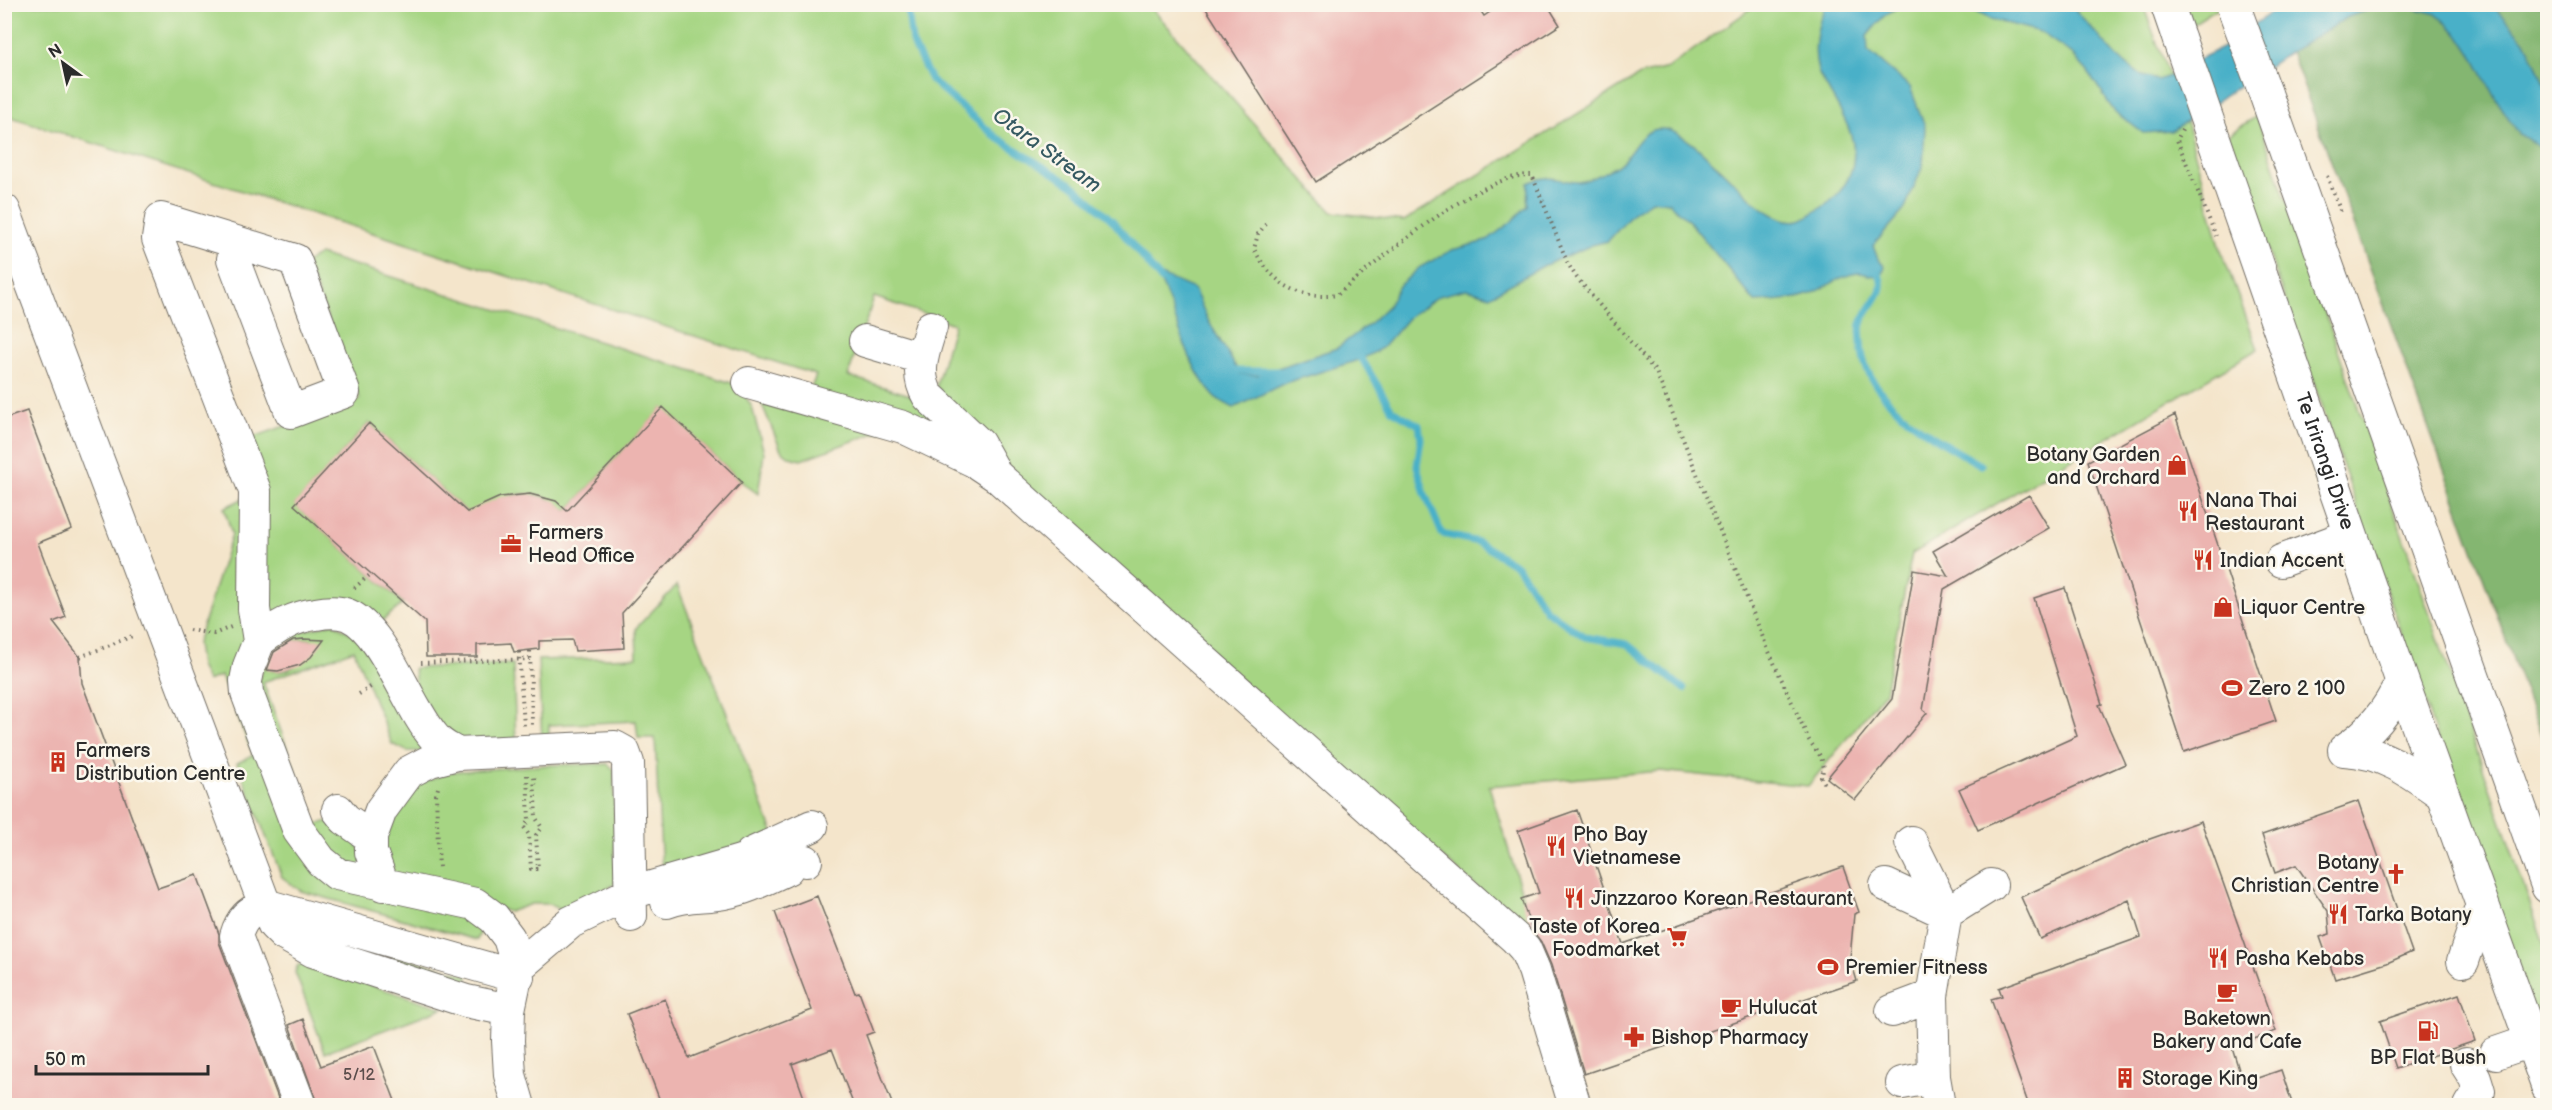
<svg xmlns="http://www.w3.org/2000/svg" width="2552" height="1110" font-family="'Balsamiq Sans',sans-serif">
	<rect width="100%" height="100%" fill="#fbf7ec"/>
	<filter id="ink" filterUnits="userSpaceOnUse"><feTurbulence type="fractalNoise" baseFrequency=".0167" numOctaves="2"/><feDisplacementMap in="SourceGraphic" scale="12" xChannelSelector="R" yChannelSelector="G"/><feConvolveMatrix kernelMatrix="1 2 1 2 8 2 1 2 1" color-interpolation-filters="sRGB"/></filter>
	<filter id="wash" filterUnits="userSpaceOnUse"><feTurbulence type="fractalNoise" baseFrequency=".008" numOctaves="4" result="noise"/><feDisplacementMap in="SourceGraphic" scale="24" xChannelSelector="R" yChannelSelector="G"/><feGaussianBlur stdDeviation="1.35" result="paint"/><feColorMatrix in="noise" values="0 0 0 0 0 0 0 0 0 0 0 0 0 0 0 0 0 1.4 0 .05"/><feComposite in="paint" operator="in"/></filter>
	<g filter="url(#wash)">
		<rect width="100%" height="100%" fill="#f4e5cb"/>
		<path fill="#a6d583" stroke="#688057" stroke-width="1.5" fill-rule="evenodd" d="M 2220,4 L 2221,6 L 2188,27 L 2180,5 Z
			M 4,5 L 1149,5 L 1332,212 L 1404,221 L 1640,75 L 1668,68 L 1756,5 L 2143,5 L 2187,124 L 2221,250 L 2258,349 L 1912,554 L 1885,692 L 1808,786 L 1660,771 L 1489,786 L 1536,939 L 1018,486 L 936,386 L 954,324 L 874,297 L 848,376 L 910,395 L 976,453 L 809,394 L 816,375 L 5,115 Z
			M 2257,116 L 2547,953 L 2547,1054 L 2228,135 Z
			M 319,254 L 738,385 L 752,407 L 764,453 L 758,494 L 742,482 L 663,408 L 567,511 C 534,481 503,496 469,514 L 369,423 L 295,505 L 403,603 C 396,611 388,615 381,622 L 268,621 L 246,440 L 360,399 L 306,263 Z
			M 756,390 L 883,430 L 801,460 L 790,457 L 781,450 Z
			M 252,494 L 244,618 L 296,843 L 452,904 L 479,923 L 481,931 L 477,940 L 301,891 L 282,877 L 237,763 L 253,755 L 221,676 L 207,681 L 200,666 L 197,643 L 232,534 L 224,508 Z
			M 677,585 L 774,835 L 662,871 L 655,738 L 638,738 L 636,721 L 549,725 L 549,740 L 542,741 L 538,660 L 637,657 L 636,628 Z
			M 333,623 L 359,638 L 426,752 L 407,751 L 392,744 L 354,650 L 263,682 L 315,825 L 335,819 L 355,839 L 369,873 L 333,858 L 309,834 L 256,688 L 273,639 ZM 303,639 L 311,639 L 316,644 C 304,659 287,681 265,667 L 272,649 L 286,641 Z
			M 513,664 L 516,743 L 451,739 L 416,690 L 414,668 Z
			M 608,764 L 614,770 L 615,884 L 567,914 L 549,904 L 531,904 L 509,912 L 395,876 L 383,844 L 391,819 L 407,797 L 422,783 L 448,772 L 549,765 Z
			M 300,930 L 468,975 L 466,984 Z
			M 304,964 L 443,1008 L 325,1052 L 295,972 L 298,965 Z"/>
		<path fill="#84b671" stroke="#58704e" stroke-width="1.5" d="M 2274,5 L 2547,5 L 2547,752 Z"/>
		<path fill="#49b0c8" stroke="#3a6e7a" stroke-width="1.5" d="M 1826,5 L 1901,5 L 1884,16 L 1867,36 L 1868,51 L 1910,87 L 1925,126 L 1923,166 L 1904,210 L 1873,246 L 1878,259 L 1885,267 L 1880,276 C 1872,277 1865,273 1858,273 C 1840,275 1827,288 1811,294 C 1794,300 1773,301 1755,302 L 1689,221 L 1668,202 L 1653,200 L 1634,212 L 1608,241 L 1592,245 L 1543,266 L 1490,296 L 1466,289 L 1439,296 L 1409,317 L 1382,348 L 1362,359 L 1285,383 L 1234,408 C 1227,404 1219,401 1214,396 C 1183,362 1178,312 1156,273 L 1194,289 L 1209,322 L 1240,374 L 1257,375 L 1337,348 L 1369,324 L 1388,306 L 1399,286 L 1420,267 L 1452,250 L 1486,241 L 1511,222 L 1527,206 L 1528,183 C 1549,173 1557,181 1577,182 C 1588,182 1604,172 1615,167 C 1633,158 1637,127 1663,129 C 1704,133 1759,231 1800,220 C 1805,219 1811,214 1816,211 C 1832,202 1845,189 1851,171 C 1861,143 1843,115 1829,91 C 1826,85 1820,78 1818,71 C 1812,50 1817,23 1826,5 Z
			M 1957,5 L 2071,5 L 2117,57 L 2142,76 L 2158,80 L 2178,73 L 2197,60 L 2222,48 L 2269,14 L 2287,5 L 2383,5 L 2348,17 L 2287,54 L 2172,131 L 2143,133 L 2114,111 L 2088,72 L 2072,54 L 2040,32 L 1991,19 Z
			M 2402,5 L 2492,5 L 2526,42 L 2547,90 L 2547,152 L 2519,134 L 2496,99 L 2477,63 L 2458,34 L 2436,14 Z"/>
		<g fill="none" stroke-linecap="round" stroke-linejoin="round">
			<path stroke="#49b0c8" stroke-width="7" d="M 907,4 L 912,42 L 931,80 L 996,137 L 1074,186 L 1112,220 L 1161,280
				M 1876,271 C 1892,291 1867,305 1861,324 C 1859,329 1861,337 1861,342 C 1862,401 1937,440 1981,465
				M 1357,355 L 1362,359 L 1392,410 L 1419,425 L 1421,439 L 1417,466 L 1425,494 L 1442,534 L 1478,542 L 1517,566 L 1546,610 L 1585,637 L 1627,644 L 1684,689
				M 1229,371 L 1278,371"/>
		</g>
		<g id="blocks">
			<path fill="#ecb4b0" d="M 1203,4 L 1476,4 L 1484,16 L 1502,4 L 1547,4 L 1560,25 L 1316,182 Z
				M 663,407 L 742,482 L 622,613 L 624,648 L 575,651 L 572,640 L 539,641 L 539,649 L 514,652 L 511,643 L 477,645 L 477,657 L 426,657 L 425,622 L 294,505 L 369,423 L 467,512 L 500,497 L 530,494 L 556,501 L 567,511 Z
				M 27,411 L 72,529 L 38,543 L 66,617 L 53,622 L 80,657 L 82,683 L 158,888 L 197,875 L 219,934 L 219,942 L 281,1106 L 4,1106 L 4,419 Z
				M 2175,415 L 2276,721 L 2184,752 L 2088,461 Z
				M 2029,495 L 2049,528 L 1944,589 L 1923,710 L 1927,713 L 1855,800 L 1827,778 L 1892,699 L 1914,570 L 1948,576 L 1933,551 Z
				M 2065,588 L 2102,704 L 2099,705 L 2125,764 L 1978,830 L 1959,789 L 2077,736 L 2034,598 Z
				M 303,639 L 324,640 L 311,657 L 300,665 L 278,671 L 267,670 L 274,652 L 293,640 Z
				M 2359,801 L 2412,952 L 2387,963 L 2335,979 L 2320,937 L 2330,934 L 2328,911 L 2296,865 L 2275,873 L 2262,835 Z
				M 1577,810 L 1623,944 L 1843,867 L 1859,912 L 1854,914 L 1850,958 L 1857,981 L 1584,1074 L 1551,965 L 1541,942 L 1532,930 L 1521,899 L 1539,893 L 1518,831 Z
				M 2201,821 L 2276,1031 L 2232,1047 L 2243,1083 L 2281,1070 L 2293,1106 L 2029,1106 L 1991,999 L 2002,996 L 1999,988 L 2141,937 L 2129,900 L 2040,939 L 2021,897 L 2147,840 Z
				M 817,896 L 855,993 L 859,992 L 874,1032 L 866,1035 L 893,1106 L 854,1106 L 832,1049 L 792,1064 L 807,1106 L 662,1106 L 627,1014 L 665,999 L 689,1058 L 812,1010 L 775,912 Z
				M 2459,994 L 2475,1041 L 2396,1068 L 2380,1021 Z
				M 303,1019 L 321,1066 L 374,1046 L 397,1106 L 318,1106 L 289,1025 Z"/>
		</g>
	</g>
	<g filter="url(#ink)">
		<use href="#blocks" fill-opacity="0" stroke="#716c63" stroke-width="1.5"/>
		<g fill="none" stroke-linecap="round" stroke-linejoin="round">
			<g stroke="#716c63" stroke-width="34">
				<path id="minor" d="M 4,210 L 265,905 C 248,912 241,919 236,936 L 300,1106
					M 238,243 L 233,259 L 291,412 L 344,392 L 295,260 L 161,219 L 158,239 L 255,491 L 254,609 L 259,641 L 249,666 L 246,681 L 247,693 L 299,831 L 321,861 L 337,874 L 475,904 L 494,918 L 509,938 L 518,967 L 509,1010 L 508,1041 L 510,1075 L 519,1106
					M 931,327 C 924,351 914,373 928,396 L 979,444 L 993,469
					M 865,341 L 922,358
					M 749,383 L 903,427 L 974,461 L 998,477 L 1515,938 L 1525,949 L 1534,970 L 1575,1106
					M 2281,561 L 2351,535
					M 259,641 C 277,627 293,617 316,614 C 326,612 338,611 348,615 C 384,630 408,708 435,738 C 440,745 450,749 457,754
					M 2344,750 C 2384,752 2411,772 2443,795
					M 2344,750 C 2371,732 2388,711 2402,681
					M 338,810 L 345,819 L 371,837
					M 1911,842 L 1946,913
					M 751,854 L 812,826
					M 383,885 L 371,852 L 371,837 L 381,810 L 409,772 L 430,761 L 457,754 L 615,747 L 624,752 L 628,763 L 631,916
					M 1886,885 L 1946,913
					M 667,902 C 686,894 705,897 724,893 C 746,889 767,878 787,869
					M 265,905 L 274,925 L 283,934 L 313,951 L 466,1001 L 509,1010
					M 265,905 L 518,977
					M 1946,913 L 1991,885
					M 2463,961 L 2482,905
					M 518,967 L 571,922 L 631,893 L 740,861 L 782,856 L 806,861
					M 1892,1011 L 1932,996
					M 2496,1053 L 2531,1041
					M 2466,1064 L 2475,1078 L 2479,1091 L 2470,1106
					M 1902,1083 L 1934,1077
					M 1939,1106 L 1934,1077 L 1932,996 L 1946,913"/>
			</g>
			<g stroke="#716c63" stroke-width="35">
				<g id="major">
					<path d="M 2167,4 L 2179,39"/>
					<path d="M 2265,92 L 2548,887"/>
					<path id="s1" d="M 2212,134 L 2402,681 L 2548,1087"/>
				</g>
			</g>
			<path stroke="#716c63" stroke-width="4" stroke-dasharray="1.5 4.5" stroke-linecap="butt" d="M 2182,130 L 2177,140 L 2216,236
				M 2327,176 L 2340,210 L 2338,213
				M 1266,224 L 1258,234 L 1254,249 C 1271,282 1299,301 1337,295 C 1379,260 1479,173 1532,175 L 1568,264 L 1577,278 L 1656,372 L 1766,645 L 1809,740 L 1821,757 L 1824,768 L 1821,777 L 1825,784
				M 354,588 L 371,574
				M 189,630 L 214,634 L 231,627
				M 530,651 L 532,725
				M 519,652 L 524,726
				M 80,657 L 135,635
				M 421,663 L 530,659
				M 359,694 L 374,685
				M 527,775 L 529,820 L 524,827 L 529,835 L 531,869 L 538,869 L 536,835 L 542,828 L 536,818 L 534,775
				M 438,788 L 436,795 L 439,870"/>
			<use href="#minor" stroke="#fff" stroke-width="32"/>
			<use href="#major" stroke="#fff" stroke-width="33"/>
			<g stroke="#716c63" stroke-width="35" stroke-linecap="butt">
				<path id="major-bridge" d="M 2233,5 L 2265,92
					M 2179,39 L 2212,134"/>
			</g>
			<use href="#major-bridge" stroke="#fff" stroke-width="33"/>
		</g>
	</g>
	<defs>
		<g id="shop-bare" transform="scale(1.62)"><path d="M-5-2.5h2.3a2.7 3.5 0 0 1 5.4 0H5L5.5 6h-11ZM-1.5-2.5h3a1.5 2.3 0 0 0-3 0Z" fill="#c8321e" stroke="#fbf7ec" stroke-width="2.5" paint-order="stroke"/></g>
		<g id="restaurant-bare" transform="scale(1.62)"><path d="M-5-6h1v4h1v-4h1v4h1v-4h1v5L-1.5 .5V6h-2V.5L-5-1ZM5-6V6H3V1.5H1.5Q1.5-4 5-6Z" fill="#c8321e" stroke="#fbf7ec" stroke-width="2.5" paint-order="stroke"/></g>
		<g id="office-bare" transform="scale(1.62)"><path d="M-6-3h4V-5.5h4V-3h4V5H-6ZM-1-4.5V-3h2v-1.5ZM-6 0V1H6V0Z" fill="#c8321e" stroke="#fbf7ec" stroke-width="2.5" paint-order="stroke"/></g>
		<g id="stadium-bare" transform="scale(1.62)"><path d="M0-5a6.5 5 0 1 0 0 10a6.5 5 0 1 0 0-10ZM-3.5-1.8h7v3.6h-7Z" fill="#c8321e" stroke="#fbf7ec" stroke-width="2.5" paint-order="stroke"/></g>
		<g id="building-bare" transform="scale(1.62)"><path d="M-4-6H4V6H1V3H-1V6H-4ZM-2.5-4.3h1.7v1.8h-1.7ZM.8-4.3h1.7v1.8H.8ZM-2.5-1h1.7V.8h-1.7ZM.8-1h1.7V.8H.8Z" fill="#c8321e" stroke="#fbf7ec" stroke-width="2.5" paint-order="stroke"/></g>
		<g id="church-bare" transform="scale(1.62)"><path d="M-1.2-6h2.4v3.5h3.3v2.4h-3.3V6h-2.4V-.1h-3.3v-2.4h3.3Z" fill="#c8321e" stroke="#fbf7ec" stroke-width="2.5" paint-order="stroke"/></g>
		<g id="supermarket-bare" transform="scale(1.62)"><path d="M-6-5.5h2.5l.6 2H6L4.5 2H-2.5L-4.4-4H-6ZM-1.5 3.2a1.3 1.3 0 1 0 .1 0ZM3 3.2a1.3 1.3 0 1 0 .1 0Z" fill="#c8321e" stroke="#fbf7ec" stroke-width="2.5" paint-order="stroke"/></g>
		<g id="cafe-bare" transform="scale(1.62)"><path d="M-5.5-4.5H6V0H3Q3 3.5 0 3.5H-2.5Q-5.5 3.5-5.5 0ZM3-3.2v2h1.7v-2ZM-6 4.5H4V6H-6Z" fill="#c8321e" stroke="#fbf7ec" stroke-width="2.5" paint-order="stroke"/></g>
		<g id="fuel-bare" transform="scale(1.62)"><path d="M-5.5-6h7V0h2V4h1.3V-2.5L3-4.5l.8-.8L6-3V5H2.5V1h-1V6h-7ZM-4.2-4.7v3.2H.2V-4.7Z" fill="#c8321e" stroke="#fbf7ec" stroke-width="2.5" paint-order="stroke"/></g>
		<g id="pharmacy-bare" transform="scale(1.62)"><path d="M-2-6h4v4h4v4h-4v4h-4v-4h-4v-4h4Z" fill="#c8321e" stroke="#fbf7ec" stroke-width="2.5" paint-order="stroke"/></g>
	</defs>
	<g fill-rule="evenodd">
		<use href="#shop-bare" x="2177" y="465"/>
		<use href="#restaurant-bare" x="2188" y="511"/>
		<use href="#office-bare" x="511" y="544"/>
		<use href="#restaurant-bare" x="2203" y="560"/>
		<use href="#shop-bare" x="2223" y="607"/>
		<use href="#stadium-bare" x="2232" y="688"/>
		<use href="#building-bare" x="58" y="762"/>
		<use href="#restaurant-bare" x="1556" y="846"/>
		<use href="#church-bare" x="2396" y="874"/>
		<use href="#restaurant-bare" x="1574" y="898"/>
		<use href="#restaurant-bare" x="2338" y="914"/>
		<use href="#supermarket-bare" x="1677" y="937"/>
		<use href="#restaurant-bare" x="2218" y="958"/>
		<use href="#stadium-bare" x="1828" y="967"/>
		<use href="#cafe-bare" x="2227" y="992"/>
		<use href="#cafe-bare" x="1731" y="1007"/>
		<use href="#fuel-bare" x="2428" y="1031"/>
		<use href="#pharmacy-bare" x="1634" y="1037"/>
		<use href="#building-bare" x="2125" y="1078"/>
	</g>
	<g text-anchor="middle" stroke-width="5" stroke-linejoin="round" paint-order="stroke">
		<g font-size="16" fill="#5b4d4c">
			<text x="359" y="1080">5/12</text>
		</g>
		<g font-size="20" fill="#2b2b2b" stroke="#fbf7ec" text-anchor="start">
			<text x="2160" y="461" text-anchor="end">Botany Garden<tspan x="2160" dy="23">and Orchard</tspan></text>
			<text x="2205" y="507">Nana Thai<tspan x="2205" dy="23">Restaurant</tspan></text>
			<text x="528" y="539">Farmers<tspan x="528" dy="23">Head Office</tspan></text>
			<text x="2220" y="567">Indian Accent</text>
			<text x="2240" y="614">Liquor Centre</text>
			<text x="2249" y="695">Zero 2 100</text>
			<text x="75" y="757">Farmers<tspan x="75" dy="23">Distribution Centre</tspan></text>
			<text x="1573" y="841">Pho Bay<tspan x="1573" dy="23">Vietnamese</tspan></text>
			<text x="2379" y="869" text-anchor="end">Botany<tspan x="2379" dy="23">Christian Centre</tspan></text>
			<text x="1591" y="905">Jinzzaroo Korean Restaurant</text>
			<text x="2355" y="921">Tarka Botany</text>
			<text x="1660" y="933" text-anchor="end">Taste of Korea<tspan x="1660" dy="23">Foodmarket</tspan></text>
			<text x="2235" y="965">Pasha Kebabs</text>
			<text x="1845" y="974">Premier Fitness</text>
			<text x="1748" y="1014">Hulucat</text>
			<text x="2227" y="1025" text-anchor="middle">Baketown<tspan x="2227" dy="23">Bakery and Cafe</tspan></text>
			<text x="1651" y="1044">Bishop Pharmacy</text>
			<text x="2428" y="1064" text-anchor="middle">BP Flat Bush</text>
			<text x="2142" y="1085">Storage King</text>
		</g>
		<g font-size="20" fill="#2b2b2b" stroke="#fbf7ec">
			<text dy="7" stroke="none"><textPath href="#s1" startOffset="346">Te Irirangi Drive</textPath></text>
		</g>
		<g font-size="21" font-style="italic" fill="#365a62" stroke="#fbf7ec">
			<text transform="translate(1047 150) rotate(36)" y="7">Otara Stream</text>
		</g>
	</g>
	<rect width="2552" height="1110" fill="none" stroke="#fbf7ec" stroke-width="24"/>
	<g transform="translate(63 63) rotate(327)" stroke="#fbf7ec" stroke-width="4.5" paint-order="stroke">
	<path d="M0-4.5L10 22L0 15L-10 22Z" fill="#2b2b2b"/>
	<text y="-9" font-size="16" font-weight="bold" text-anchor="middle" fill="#2b2b2b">N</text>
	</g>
	<path d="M36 1065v9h172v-9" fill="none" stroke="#2b2b2b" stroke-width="3"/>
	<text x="45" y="1065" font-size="18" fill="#2b2b2b" stroke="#fbf7ec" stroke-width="4.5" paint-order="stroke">50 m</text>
</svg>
